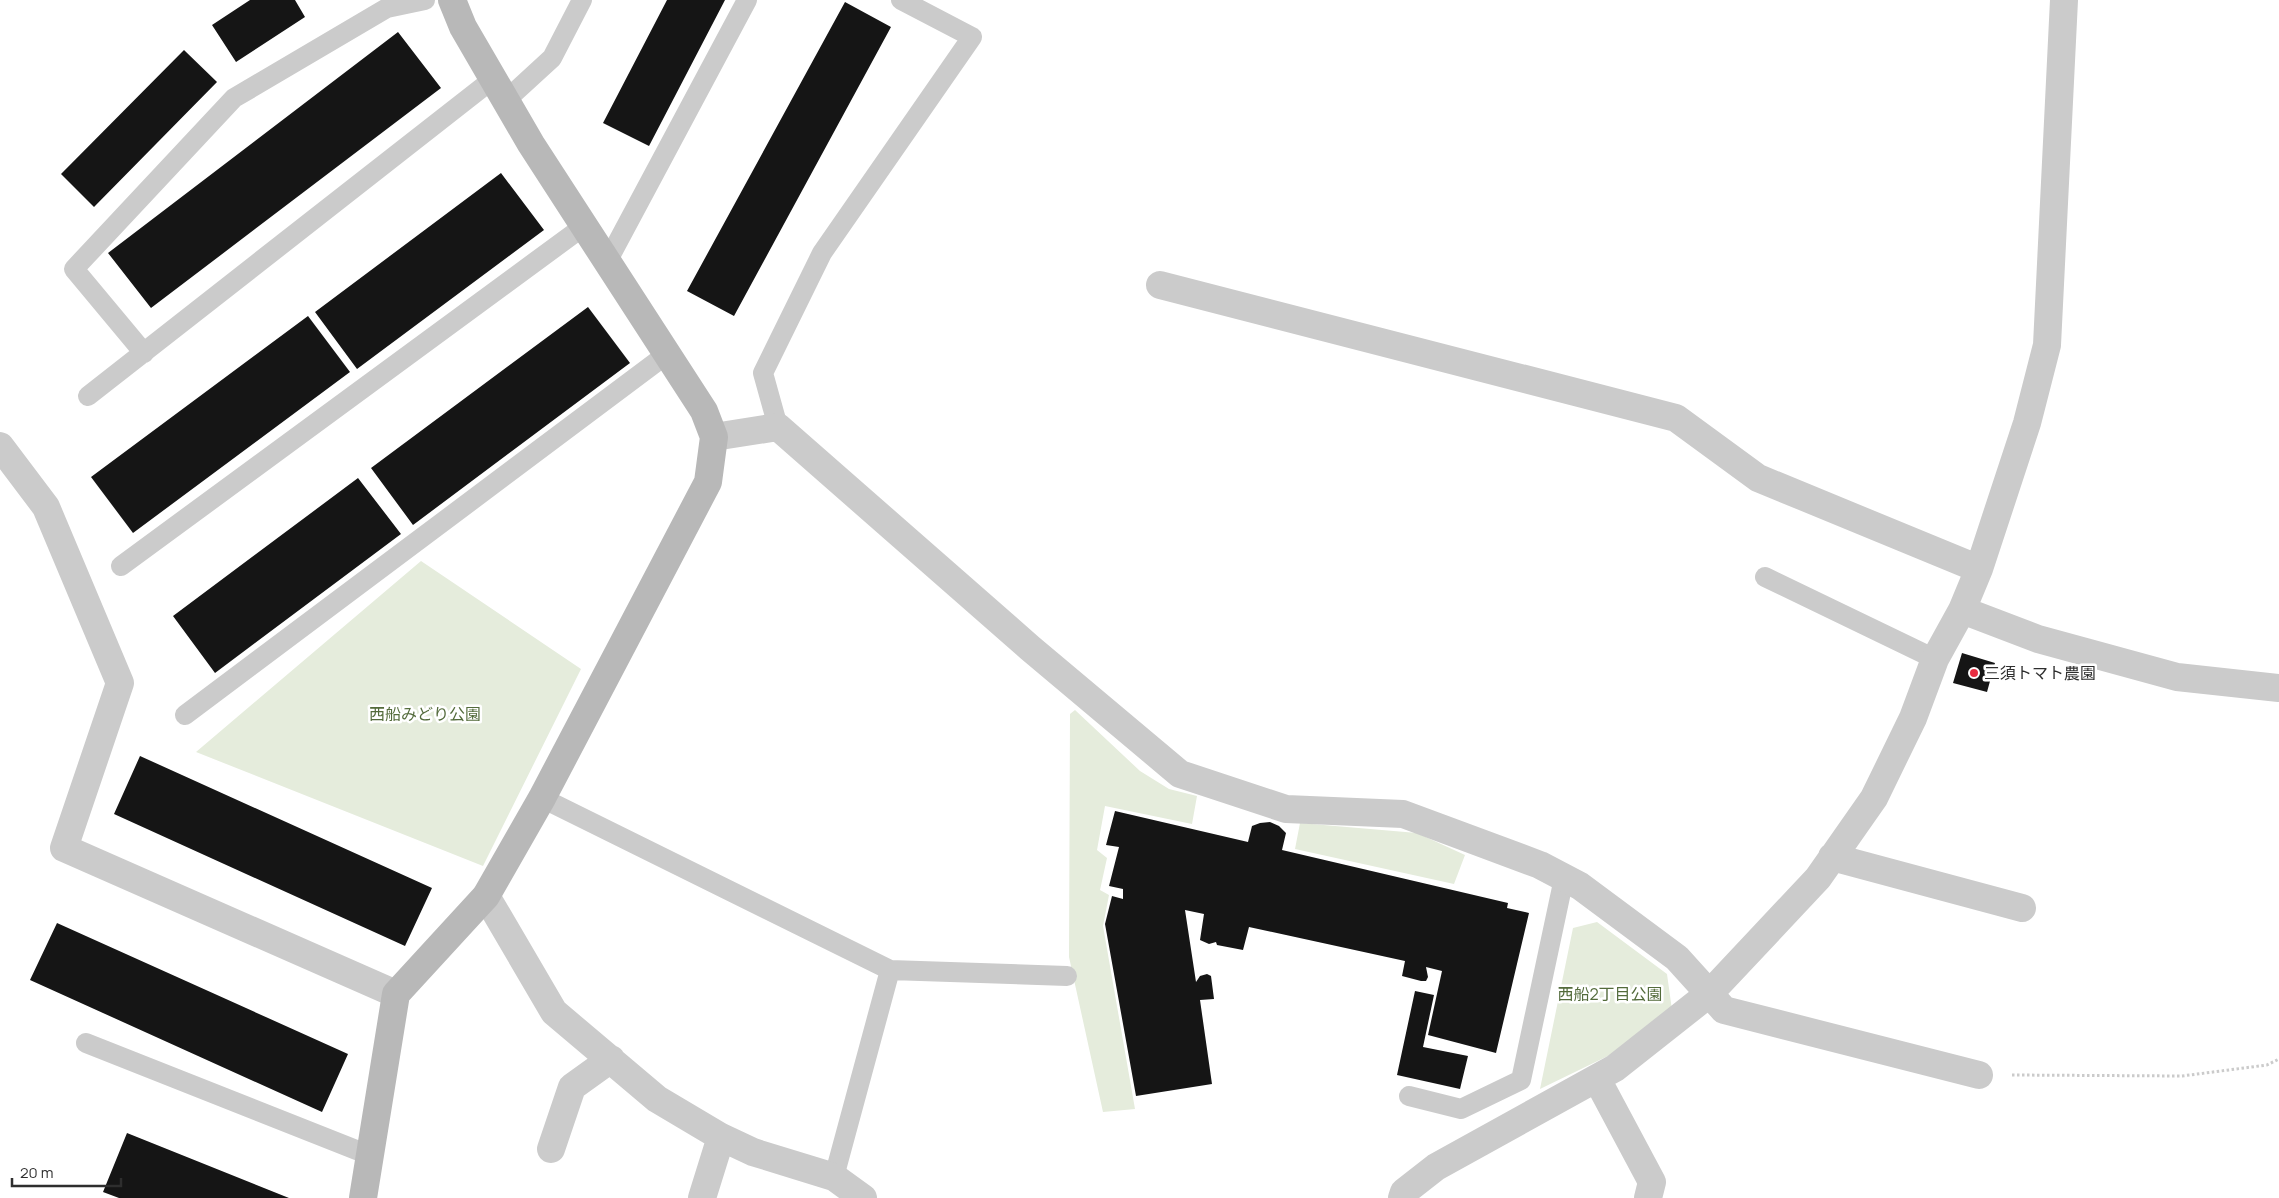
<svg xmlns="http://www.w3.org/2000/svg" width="2279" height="1198" font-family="Manrope,'Noto Sans JP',sans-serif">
	<rect width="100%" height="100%" fill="#fff"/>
	<path fill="#e5ecdc" d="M 421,561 L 581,669 L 483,866 L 196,752 Z
		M 1075,710 L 1140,771 L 1169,789 L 1197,796 L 1192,824 L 1105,806 L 1097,850 L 1107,858 L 1100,890 L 1109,895 L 1103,926 L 1135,1109 L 1103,1112 L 1069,957 L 1070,714 Z
		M 1300,823 L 1417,833 L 1465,855 L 1454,884 L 1295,849 Z
		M 1597,922 L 1667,974 L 1672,1010 L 1612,1054 L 1540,1089 L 1573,928 Z"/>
	<path fill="#151515" d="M 250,0 L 295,0 L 305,17 L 236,62 L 212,25 Z
		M 667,0 L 725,0 L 649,146 L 603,123 Z
		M 845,2 L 891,27 L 734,316 L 687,291 Z
		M 398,32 L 441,88 L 151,308 L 108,253 Z
		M 184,50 L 217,82 L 94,207 L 61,174 Z
		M 501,173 L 544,230 L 357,369 L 315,312 Z
		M 588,307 L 630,363 L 413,525 L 371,468 Z
		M 308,316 L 350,372 L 133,533 L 91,477 Z
		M 358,478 L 401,534 L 215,673 L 173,616 Z
		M 1962,653 L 1995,663 L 1987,692 L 1953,683 Z
		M 140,756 L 432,888 L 405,946 L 114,814 Z
		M 1115,811 L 1248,842 L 1252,826 L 1260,823 L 1270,822 L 1279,826 L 1286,833 L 1282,850 L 1508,903 L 1507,908 L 1529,913 L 1496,1053 L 1428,1035 L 1442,971 L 1426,967 L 1428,977 L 1426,981 L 1421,981 L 1402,976 L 1405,961 L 1249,927 L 1243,950 L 1217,945 L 1216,942 L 1209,944 L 1200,940 L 1204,914 L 1185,910 L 1196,982 L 1200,976 L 1207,974 L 1211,976 L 1214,999 L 1200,1000 L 1212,1084 L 1136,1096 L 1105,924 L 1112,896 L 1123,899 L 1123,889 L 1109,886 L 1119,847 L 1106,845 Z
		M 57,923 L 348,1054 L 322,1112 L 30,980 Z
		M 1415,991 L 1434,995 L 1423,1047 L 1468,1056 L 1460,1089 L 1397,1075 Z
		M 127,1133 L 289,1198 L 119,1198 L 103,1192 Z"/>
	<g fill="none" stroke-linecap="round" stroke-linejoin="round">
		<path stroke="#cbcbcb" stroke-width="3" stroke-dasharray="2.5 2.5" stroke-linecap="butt" d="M 2012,1075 L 2182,1076 L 2267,1065 L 2279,1059"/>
		<path stroke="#cbcbcb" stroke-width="20" d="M 505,101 L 552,58 L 582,0
			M 607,262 L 747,0
			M 144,353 L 74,269 L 234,98 L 387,8 L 425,0
			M 88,396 L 493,79
			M 778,427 L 763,373 L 822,253 L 972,37 L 901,0
			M 121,566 L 584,226
			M 1765,577 L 1935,659
			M 185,715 L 667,354
			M 542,798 L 890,970 L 1067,976
			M 86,1043 L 369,1155
			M 1409,1096 L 1461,1109 L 1521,1080 L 1564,878
			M 834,1177 L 890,970"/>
		<path stroke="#cbcbcb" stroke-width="28" d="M 1160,285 L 1676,418 L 1758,478 L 1979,569
			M 714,437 L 778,427 L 1030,648 L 1180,774 L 1286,809 L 1403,814 L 1540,865 L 1580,886 L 1677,958 L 1724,1010 L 1979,1075
			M 0,446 L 46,507 L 120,683 L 64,848 L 396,994
			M 1962,610 L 2038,639 L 2177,677 L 2279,688
			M 1832,857 L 2022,908
			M 486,896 L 554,1012 L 657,1099 L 721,1137 L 753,1152 L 834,1177 L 863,1198
			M 1597,1079 L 1652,1182 L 1648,1198
			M 551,1149 L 572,1087 L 611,1059
			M 702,1198 L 721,1137
			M 1402,1198 L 1404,1192 L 1436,1167 L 1615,1068 L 1710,993 L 1818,878 L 1874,798 L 1913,718 L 1935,659 L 1962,610 L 1979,569 L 2027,423 L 2047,345 L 2064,0"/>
		<path stroke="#b8b8b8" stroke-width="28" d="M 363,1198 L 396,994 L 486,896 L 542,798 L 708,482 L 714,437 L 704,411 L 531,144 L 463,27 L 452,0"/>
	</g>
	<circle fill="#e82d41" stroke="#fff" stroke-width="2" cx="1974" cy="673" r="5"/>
	<g text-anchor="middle" stroke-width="5" stroke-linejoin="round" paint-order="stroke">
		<g font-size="16" fill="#2e2e2e" stroke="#fff" text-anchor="start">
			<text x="1984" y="679">三須トマト農園</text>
		</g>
		<g font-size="16" fill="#536b3b" stroke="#fff">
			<text x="425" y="720">西船みどり公園</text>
			<text x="1610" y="1000">西船2丁目公園</text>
		</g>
	</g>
	<path d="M12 1178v8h109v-8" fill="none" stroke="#2e2e2e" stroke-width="2.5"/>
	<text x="20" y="1178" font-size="15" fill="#2e2e2e" stroke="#ffffff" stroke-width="4" paint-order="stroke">20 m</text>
</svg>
